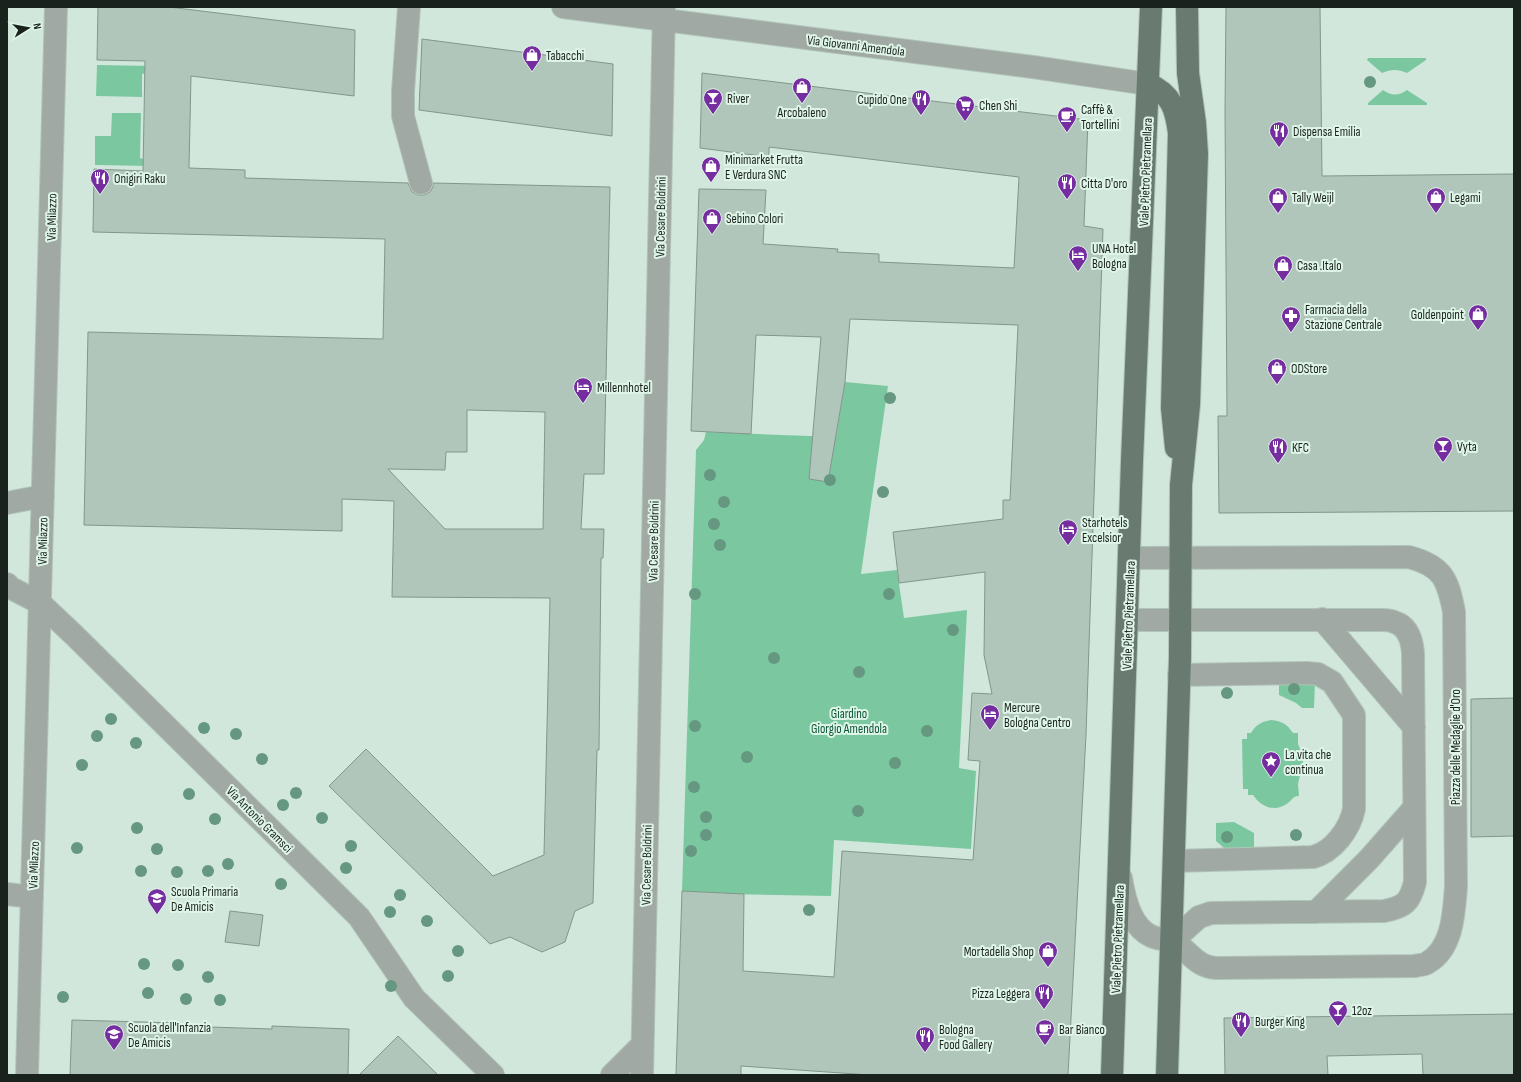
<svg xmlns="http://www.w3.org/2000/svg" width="1521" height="1082" font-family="'Sofia Sans Condensed',sans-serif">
	<rect width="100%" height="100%" fill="#d2e7db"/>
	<path fill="#7bc8a0" d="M 1368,58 L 1426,58 L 1426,60 L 1407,73 C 1398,69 1391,69 1382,73 L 1367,60 Z
		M 97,65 L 153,66 L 153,72 L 142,74 L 142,97 L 96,96 Z
		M 1383,90 C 1392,96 1398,96 1407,90 L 1427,103 L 1427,105 L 1368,105 L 1368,103 Z
		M 112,113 L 141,113 L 140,158 L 150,161 L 150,166 L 95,165 L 95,136 L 111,136 Z
		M 845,382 L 888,386 L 861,574 L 897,570 L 904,618 L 967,610 L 959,768 L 976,771 L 971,849 L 834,840 L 831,896 L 728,894 L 682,891 L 696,450 L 704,440 L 706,432 L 836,437 Z
		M 1279,680 L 1315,682 L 1314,708 L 1302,708 L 1296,703 L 1279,695 Z
		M 1271,720 C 1282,721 1287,724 1293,733 L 1298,733 L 1298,744 L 1301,751 L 1303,762 L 1298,784 L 1299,796 C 1293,796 1293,799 1288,803 C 1275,813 1261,807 1253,795 L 1248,795 L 1248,789 L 1243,789 L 1242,739 L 1247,739 L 1247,733 L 1251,733 C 1256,724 1262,722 1271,720 Z
		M 1234,822 L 1254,833 L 1254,849 L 1225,849 L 1216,841 L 1216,823 Z"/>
	<path fill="#b1c6ba" stroke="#82968a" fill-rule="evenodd" d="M 98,7 L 169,7 L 355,30 L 354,96 L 191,76 L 189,168 L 245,170 L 245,178 L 408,183 L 412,192 L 418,195 L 424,195 L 430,192 L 433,187 L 433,183 L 610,187 L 604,474 L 584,474 L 581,529 L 604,529 L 603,558 L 601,558 L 599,750 L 597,750 L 593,903 L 575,911 L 565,942 L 542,952 L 510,937 L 490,944 L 329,786 L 366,749 L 493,876 L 544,855 L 550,598 L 392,597 L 394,501 L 342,499 L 342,531 L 84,525 L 88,332 L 383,339 L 385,239 L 93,232 L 94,169 L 143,171 L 145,61 L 97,60 ZM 467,410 L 545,412 L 543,529 L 445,529 L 388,469 L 445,470 L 446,452 L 467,452 Z
		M 1226,7 L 1320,7 L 1322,176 L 1514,174 L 1514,511 L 1219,513 L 1218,416 L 1227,416 L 1225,111 Z
		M 422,39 L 613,64 L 612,136 L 419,110 Z
		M 702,73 L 1088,120 L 1084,226 L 1103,229 L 1086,735 L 1068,1075 L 870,1075 L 741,1066 L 741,1075 L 676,1075 L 682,891 L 744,894 L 743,971 L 834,977 L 842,851 L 973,860 L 980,761 L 968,760 L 972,693 L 992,694 L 984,655 L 985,572 L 899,583 L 893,532 L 1003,519 L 1003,500 L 1010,500 L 1018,325 L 850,319 L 845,382 L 828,482 L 809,479 L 821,337 L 756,335 L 751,434 L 691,431 L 699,189 L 766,190 L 763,244 L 838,249 L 837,252 L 879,254 L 879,262 L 1014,268 L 1019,177 L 769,147 L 769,157 L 700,148 Z
		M 1514,698 L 1514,836 L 1471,837 L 1471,699 Z
		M 230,911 L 263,915 L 259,946 L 225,942 Z
		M 1514,1014 L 1514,1075 L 1423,1075 L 1422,1054 L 1327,1056 L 1328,1075 L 1225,1075 L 1224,1018 Z
		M 72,1020 L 179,1023 L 179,1026 L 272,1029 L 272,1026 L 349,1029 L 348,1075 L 70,1075 Z
		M 398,1036 L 438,1075 L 359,1075 Z"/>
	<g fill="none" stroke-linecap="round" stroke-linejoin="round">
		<g stroke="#b1c4b9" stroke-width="24">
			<path id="minor" d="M 409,7 L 403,91 L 403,116 L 421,183
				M 563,7 L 1033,67 L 1148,84
				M 7,503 L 43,496
				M 7,584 L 11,588 L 40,603 L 74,635 L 359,917 L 414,998 L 493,1075
				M 1322,619 L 1414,727
				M 1128,620 L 1382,620 C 1386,620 1391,620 1394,622 C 1408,626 1412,641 1413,653 L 1415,882 C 1410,902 1405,907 1384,911 L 1211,913 L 1199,917 L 1179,935 L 1171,940
				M 1174,861 L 1313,857 C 1333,852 1350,829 1354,809 L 1354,715 L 1332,682 L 1318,674 L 1307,673 L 1179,675
				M 1121,878 C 1124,897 1131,927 1151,936 C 1160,940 1169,939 1177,944 C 1191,954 1198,967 1216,968 L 1415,966 C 1419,965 1424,965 1427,963 C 1453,949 1454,912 1456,886 L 1454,612 C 1448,580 1443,566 1409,557 L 1130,558
				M 7,894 L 32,897
				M 1316,912 L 1369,859 L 1414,808
				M 27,1075 L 56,7
				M 612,1075 L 642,1045
				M 642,1075 L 664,7"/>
		</g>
		<g stroke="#b1c4b9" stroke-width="24">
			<path id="major" d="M 1148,84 C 1172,94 1176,110 1179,133 L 1172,408 L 1176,448
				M 1112,1075 L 1132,461 L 1151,7
				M 1167,1075 L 1180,657 L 1181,485 L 1189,405 L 1197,154 L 1195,123 L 1188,73 L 1187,7"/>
		</g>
		<use href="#minor" stroke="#a0a9a4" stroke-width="22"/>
		<use href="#major" stroke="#697a70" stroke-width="22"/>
	</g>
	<g fill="#659781">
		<circle cx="1370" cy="82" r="6"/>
		<circle cx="890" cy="398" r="6"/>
		<circle cx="710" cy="475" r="6"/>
		<circle cx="830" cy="480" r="6"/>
		<circle cx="883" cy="492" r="6"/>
		<circle cx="724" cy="502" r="6"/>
		<circle cx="714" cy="524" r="6"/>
		<circle cx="720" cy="545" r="6"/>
		<circle cx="695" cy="594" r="6"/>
		<circle cx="889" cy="594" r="6"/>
		<circle cx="953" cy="630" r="6"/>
		<circle cx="774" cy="658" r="6"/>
		<circle cx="859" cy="672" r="6"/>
		<circle cx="1294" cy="689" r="6"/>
		<circle cx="1227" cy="693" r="6"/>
		<circle cx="111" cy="719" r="6"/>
		<circle cx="695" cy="726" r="6"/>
		<circle cx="204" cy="728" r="6"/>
		<circle cx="927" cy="731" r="6"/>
		<circle cx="236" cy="734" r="6"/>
		<circle cx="97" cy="736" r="6"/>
		<circle cx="136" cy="743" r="6"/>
		<circle cx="747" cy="757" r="6"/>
		<circle cx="262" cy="759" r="6"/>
		<circle cx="895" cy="763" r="6"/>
		<circle cx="82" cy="765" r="6"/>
		<circle cx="694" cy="787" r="6"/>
		<circle cx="296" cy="793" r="6"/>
		<circle cx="189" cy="794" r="6"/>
		<circle cx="283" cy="805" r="6"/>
		<circle cx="858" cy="811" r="6"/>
		<circle cx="706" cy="817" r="6"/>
		<circle cx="322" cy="818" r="6"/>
		<circle cx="215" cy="819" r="6"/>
		<circle cx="137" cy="828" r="6"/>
		<circle cx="706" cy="835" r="6"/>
		<circle cx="1296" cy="835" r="6"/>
		<circle cx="1227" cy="837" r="6"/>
		<circle cx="351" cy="846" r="6"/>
		<circle cx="77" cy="848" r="6"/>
		<circle cx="157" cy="849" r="6"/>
		<circle cx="691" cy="851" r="6"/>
		<circle cx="228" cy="864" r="6"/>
		<circle cx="346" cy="868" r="6"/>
		<circle cx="141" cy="871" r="6"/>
		<circle cx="208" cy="871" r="6"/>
		<circle cx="177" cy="872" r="6"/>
		<circle cx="281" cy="884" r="6"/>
		<circle cx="400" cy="895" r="6"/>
		<circle cx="809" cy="910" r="6"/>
		<circle cx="390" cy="912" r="6"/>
		<circle cx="427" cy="921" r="6"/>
		<circle cx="458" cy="951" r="6"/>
		<circle cx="144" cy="964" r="6"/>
		<circle cx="178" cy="965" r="6"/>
		<circle cx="448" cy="976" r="6"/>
		<circle cx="208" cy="977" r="6"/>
		<circle cx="391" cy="986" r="6"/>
		<circle cx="148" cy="993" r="6"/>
		<circle cx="63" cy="997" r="6"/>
		<circle cx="186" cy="999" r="6"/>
		<circle cx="220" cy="1000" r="6"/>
	</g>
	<defs>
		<g id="shop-pin" transform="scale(1)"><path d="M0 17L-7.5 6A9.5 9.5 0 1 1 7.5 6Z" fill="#762da0" stroke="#dff5e8"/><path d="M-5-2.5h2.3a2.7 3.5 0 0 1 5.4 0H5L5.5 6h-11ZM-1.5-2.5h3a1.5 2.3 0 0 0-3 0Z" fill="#fff"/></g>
		<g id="bar-pin" transform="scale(1)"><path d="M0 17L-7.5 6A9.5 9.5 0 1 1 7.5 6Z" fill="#762da0" stroke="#dff5e8"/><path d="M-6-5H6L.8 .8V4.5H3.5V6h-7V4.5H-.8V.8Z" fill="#fff"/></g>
		<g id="restaurant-pin" transform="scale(1)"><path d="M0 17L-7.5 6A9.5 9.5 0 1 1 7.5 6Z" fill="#762da0" stroke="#dff5e8"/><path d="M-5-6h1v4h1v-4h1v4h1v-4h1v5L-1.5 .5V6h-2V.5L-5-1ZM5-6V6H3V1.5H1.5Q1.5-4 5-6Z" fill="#fff"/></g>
		<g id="supermarket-pin" transform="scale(1)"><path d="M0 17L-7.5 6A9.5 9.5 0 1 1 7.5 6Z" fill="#762da0" stroke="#dff5e8"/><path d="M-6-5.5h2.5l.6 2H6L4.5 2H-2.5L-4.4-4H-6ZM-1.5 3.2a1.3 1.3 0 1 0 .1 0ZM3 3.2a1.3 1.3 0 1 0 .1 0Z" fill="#fff"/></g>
		<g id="cafe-pin" transform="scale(1)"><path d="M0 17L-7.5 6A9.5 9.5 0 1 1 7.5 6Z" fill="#762da0" stroke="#dff5e8"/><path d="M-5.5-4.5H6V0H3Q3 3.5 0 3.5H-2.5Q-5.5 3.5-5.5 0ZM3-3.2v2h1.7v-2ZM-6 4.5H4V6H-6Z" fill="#fff"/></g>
		<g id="hotel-pin" transform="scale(1)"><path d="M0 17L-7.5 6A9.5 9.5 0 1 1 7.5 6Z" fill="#762da0" stroke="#dff5e8"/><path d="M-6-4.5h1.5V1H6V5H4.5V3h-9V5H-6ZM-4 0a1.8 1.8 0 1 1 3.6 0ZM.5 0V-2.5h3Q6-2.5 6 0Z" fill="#fff"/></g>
		<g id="pharmacy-pin" transform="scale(1)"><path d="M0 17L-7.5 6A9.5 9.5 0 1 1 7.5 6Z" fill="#762da0" stroke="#dff5e8"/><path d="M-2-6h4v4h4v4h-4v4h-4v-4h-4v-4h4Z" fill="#fff"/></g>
		<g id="sight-pin" transform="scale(1)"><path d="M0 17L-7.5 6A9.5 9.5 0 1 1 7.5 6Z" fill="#762da0" stroke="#dff5e8"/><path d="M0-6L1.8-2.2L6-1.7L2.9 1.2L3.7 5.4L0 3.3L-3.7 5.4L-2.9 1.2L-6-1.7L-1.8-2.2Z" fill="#fff"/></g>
		<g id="school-pin" transform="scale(1)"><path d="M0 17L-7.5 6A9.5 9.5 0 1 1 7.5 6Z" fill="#762da0" stroke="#dff5e8"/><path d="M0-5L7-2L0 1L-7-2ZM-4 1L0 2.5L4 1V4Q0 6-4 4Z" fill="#fff"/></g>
	</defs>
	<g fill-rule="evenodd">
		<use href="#shop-pin" x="532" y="55"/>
		<use href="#shop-pin" x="802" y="87"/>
		<use href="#bar-pin" x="713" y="98"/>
		<use href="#restaurant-pin" x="921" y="99"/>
		<use href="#supermarket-pin" x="965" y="105"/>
		<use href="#cafe-pin" x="1067" y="116"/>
		<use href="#restaurant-pin" x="1279" y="131"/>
		<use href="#shop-pin" x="711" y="166"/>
		<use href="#restaurant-pin" x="100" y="178"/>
		<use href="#restaurant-pin" x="1067" y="183"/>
		<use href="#shop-pin" x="1278" y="197"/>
		<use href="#shop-pin" x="1436" y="197"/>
		<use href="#shop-pin" x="712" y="218"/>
		<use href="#hotel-pin" x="1078" y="255"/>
		<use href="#shop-pin" x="1283" y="265"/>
		<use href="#shop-pin" x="1478" y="314"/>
		<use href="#pharmacy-pin" x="1291" y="316"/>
		<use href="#shop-pin" x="1277" y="368"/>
		<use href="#hotel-pin" x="583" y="387"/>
		<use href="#bar-pin" x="1443" y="446"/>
		<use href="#restaurant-pin" x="1278" y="447"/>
		<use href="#hotel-pin" x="1068" y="529"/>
		<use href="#hotel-pin" x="990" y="714"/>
		<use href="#sight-pin" x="1271" y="761"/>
		<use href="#school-pin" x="157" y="898"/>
		<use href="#shop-pin" x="1048" y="951"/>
		<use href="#restaurant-pin" x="1044" y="993"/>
		<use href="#bar-pin" x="1338" y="1010"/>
		<use href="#restaurant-pin" x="1241" y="1021"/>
		<use href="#cafe-pin" x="1045" y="1029"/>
		<use href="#school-pin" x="114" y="1034"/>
		<use href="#restaurant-pin" x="925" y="1036"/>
	</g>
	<g text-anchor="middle" stroke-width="4" stroke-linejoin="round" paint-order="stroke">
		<g font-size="13" fill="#1a221e" stroke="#dff5e8">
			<text transform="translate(856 45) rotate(7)" y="5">Via Giovanni Amendola</text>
			<text transform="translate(1145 172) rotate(-88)" y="5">Viale Pietro Pietramellara</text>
			<text transform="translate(51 217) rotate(-89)" y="5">Via Milazzo</text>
			<text transform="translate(660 217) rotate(-89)" y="5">Via Cesare Boldrini</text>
			<text transform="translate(42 541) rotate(-89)" y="5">Via Milazzo</text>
			<text transform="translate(653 541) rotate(-89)" y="5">Via Cesare Boldrini</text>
			<text transform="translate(1128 615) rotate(-88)" y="5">Viale Pietro Pietramellara</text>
			<text transform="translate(1455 747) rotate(-90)" y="5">Piazza delle Medaglie d'Oro</text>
			<text transform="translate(260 819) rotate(45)" y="5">Via Antonio Gramsci</text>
			<text transform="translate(33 865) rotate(-88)" y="5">Via Milazzo</text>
			<text transform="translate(646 865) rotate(-89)" y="5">Via Cesare Boldrini</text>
			<text transform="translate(1117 939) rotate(-88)" y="5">Viale Pietro Pietramellara</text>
		</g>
		<g font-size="13" fill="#1a221e" stroke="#dff5e8" text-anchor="start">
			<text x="546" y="60">Tabacchi</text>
			<text x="727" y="103">River</text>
			<text x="907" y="104" text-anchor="end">Cupido One</text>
			<text x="979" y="110">Chen Shi</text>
			<text x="1081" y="114">Caffè &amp;<tspan x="1081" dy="15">Tortellini</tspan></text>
			<text x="802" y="117" text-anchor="middle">Arcobaleno</text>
			<text x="1293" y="136">Dispensa Emilia</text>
			<text x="725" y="164">Minimarket Frutta<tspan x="725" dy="15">E Verdura SNC</tspan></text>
			<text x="114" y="183">Onigiri Raku</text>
			<text x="1081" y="188">Citta D'oro</text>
			<text x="1292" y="202">Tally Weijl</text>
			<text x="1450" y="202">Legami</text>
			<text x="726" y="223">Sebino Colori</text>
			<text x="1092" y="253">UNA Hotel<tspan x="1092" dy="15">Bologna</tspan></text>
			<text x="1297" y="270">Casa .Italo</text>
			<text x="1305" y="314">Farmacia della<tspan x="1305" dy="15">Stazione Centrale</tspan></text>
			<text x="1464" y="319" text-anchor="end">Goldenpoint</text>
			<text x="1291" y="373">ODStore</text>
			<text x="597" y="392">Millennhotel</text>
			<text x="1457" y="451">Vyta</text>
			<text x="1292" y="452">KFC</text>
			<text x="1082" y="527">Starhotels<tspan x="1082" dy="15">Excelsior</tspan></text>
			<text x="1004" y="712">Mercure<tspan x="1004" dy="15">Bologna Centro</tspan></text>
			<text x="1285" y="759">La vita che<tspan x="1285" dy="15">continua</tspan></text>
			<text x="171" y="896">Scuola Primaria<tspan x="171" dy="15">De Amicis</tspan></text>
			<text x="1034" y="956" text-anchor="end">Mortadella Shop</text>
			<text x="1030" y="998" text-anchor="end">Pizza Leggera</text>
			<text x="1352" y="1015">12oz</text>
			<text x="1255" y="1026">Burger King</text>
			<text x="128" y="1032">Scuola dell'Infanzia<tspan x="128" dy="15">De Amicis</tspan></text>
			<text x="939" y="1034">Bologna<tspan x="939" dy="15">Food Gallery</tspan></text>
			<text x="1059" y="1034">Bar Bianco</text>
		</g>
		<g font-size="13" fill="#0c5638" stroke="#dff5e8">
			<text x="849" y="718">Giardino<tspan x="849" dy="15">Giorgio Amendola</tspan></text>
		</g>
	</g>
	<rect width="1521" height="1082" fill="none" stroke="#1a221e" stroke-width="16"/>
	<g transform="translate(28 28) rotate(79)" stroke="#dff5e8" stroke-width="3" paint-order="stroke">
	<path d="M0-3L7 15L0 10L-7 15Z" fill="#1a221e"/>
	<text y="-6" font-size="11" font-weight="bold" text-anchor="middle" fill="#1a221e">N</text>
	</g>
</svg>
